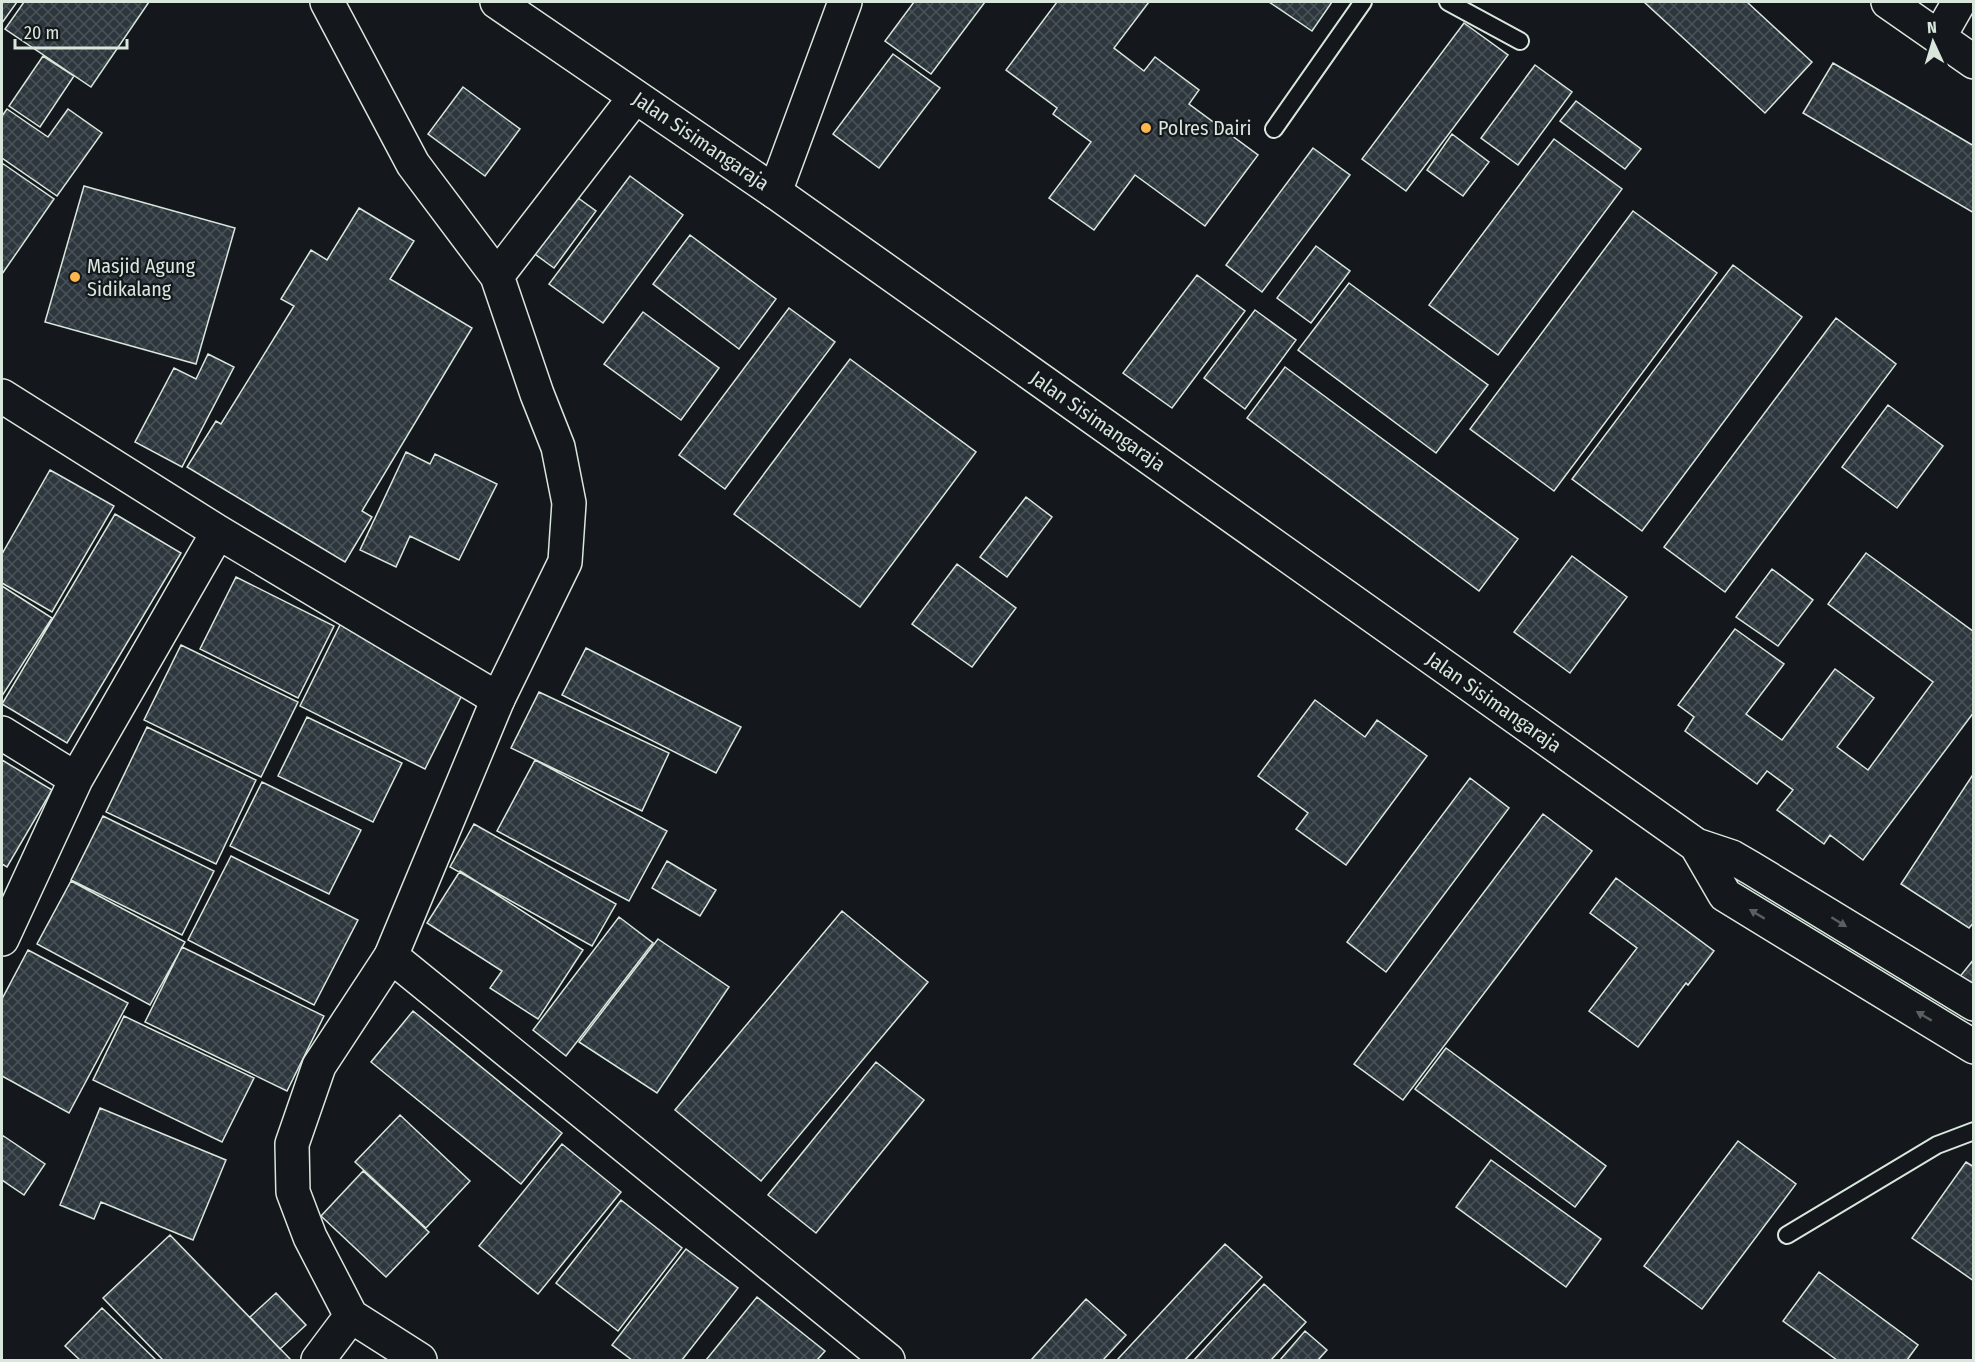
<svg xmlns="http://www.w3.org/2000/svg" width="1975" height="1362" font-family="'Fira Sans Condensed',sans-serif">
	<defs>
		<pattern id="building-cross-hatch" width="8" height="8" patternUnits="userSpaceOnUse" patternTransform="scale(1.5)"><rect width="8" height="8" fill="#2c363c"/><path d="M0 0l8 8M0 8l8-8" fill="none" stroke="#4a5358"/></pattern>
	</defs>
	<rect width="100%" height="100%" fill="#14181c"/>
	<path fill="url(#building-cross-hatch)" stroke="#d8e6dc" stroke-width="1.5" d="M 2,2 L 17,2 L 2,23 Z
		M 24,2 L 149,2 L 91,87 L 5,29 Z
		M 914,2 L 985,2 L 931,74 L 885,41 Z
		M 1057,2 L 1149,2 L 1114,48 L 1144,71 L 1155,57 L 1199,90 L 1189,104 L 1258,155 L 1205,226 L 1135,175 L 1094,230 L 1049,198 L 1091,142 L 1053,114 L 1057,108 L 1006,70 Z
		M 1269,2 L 1332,2 L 1312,31 Z
		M 1644,2 L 1747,2 L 1812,62 L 1765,113 Z
		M 1464,23 L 1508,55 L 1406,191 L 1362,159 Z
		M 893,54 L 940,88 L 879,168 L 833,134 Z
		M 43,56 L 74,76 L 40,127 L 9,106 Z
		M 1833,63 L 1974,146 L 1974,213 L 1803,113 Z
		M 1535,65 L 1572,92 L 1518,165 L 1481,138 Z
		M 463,87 L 520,129 L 485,176 L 428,134 Z
		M 1576,101 L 1641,149 L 1625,169 L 1560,121 Z
		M 7,109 L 48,137 L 68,109 L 102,133 L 57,196 L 2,158 L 2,116 Z
		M 1452,134 L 1489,162 L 1463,196 L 1427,170 Z
		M 1554,139 L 1622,189 L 1498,355 L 1429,305 Z
		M 1313,148 L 1350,175 L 1262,292 L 1226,265 Z
		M 2,163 L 54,199 L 2,274 Z
		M 630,176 L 683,215 L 603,323 L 549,284 Z
		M 84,186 L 235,228 L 196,364 L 45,322 Z
		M 574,195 L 596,211 L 554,268 L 532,252 Z
		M 359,208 L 414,241 L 390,279 L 472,328 L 362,511 L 372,517 L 345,562 L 187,467 L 216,421 L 221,424 L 294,306 L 281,299 L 311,250 L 327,260 Z
		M 1633,211 L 1717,273 L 1554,491 L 1470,429 Z
		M 690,235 L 776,299 L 739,349 L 653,284 Z
		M 1316,246 L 1350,271 L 1311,323 L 1277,298 Z
		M 1733,265 L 1802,317 L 1642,531 L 1572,479 Z
		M 1197,275 L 1245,311 L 1172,408 L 1123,373 Z
		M 1349,283 L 1488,385 L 1436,453 L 1298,350 Z
		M 789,308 L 835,342 L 725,489 L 679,455 Z
		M 1255,310 L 1296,340 L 1245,409 L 1204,378 Z
		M 643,312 L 719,368 L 681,420 L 604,364 Z
		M 1836,318 L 1896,364 L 1725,592 L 1664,547 Z
		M 208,354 L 234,367 L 182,467 L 135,442 L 174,368 L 196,379 Z
		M 850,359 L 976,452 L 860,607 L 734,514 Z
		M 1285,367 L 1518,539 L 1479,591 L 1247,418 Z
		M 1888,405 L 1943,446 L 1897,508 L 1842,467 Z
		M 406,452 L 430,464 L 435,454 L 497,484 L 459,560 L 410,536 L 396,567 L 360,550 Z
		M 50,470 L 114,506 L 52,612 L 2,583 L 2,554 Z
		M 1026,497 L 1052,517 L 1007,577 L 980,557 Z
		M 115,514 L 181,553 L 67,743 L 2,704 Z
		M 1866,553 L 1974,632 L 1974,712 L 1863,860 L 1830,835 L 1824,844 L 1777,810 L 1793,790 L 1767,771 L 1757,784 L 1685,731 L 1694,717 L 1678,705 L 1735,629 L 1784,664 L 1746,714 L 1782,740 L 1835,669 L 1874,698 L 1837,747 L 1868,770 L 1933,682 L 1828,604 Z
		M 1572,556 L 1627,597 L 1570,673 L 1514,632 Z
		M 957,564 L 1016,608 L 972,667 L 912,624 Z
		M 1772,569 L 1813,600 L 1778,646 L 1736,617 Z
		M 236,577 L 334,626 L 298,698 L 200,649 Z
		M 2,586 L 52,618 L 2,696 Z
		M 341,623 L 467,685 L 425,769 L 300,706 Z
		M 181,645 L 298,702 L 261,777 L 144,720 Z
		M 586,648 L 741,727 L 716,773 L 562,695 Z
		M 539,692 L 669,753 L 642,811 L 511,748 Z
		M 1315,700 L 1365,737 L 1377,720 L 1427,756 L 1346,865 L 1296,829 L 1308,813 L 1258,776 Z
		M 307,717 L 402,763 L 373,822 L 278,776 Z
		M 147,727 L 256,780 L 216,864 L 106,812 Z
		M 2,760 L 52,790 L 7,867 L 2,864 Z
		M 535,760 L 667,831 L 629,901 L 497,831 Z
		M 1974,773 L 1974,922 L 1969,928 L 1901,884 Z
		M 1470,778 L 1509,808 L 1386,972 L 1347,942 Z
		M 262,782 L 361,830 L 329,894 L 230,846 Z
		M 1543,814 L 1592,851 L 1403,1100 L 1354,1064 Z
		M 103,816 L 214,871 L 182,935 L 71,880 Z
		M 474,824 L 616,904 L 592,946 L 450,867 Z
		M 231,856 L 358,920 L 314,1005 L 188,940 Z
		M 667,861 L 716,890 L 700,916 L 652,888 Z
		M 460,871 L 583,950 L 538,1019 L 490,988 L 502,971 L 427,923 Z
		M 1616,878 L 1714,951 L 1688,985 L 1686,983 L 1638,1047 L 1589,1011 L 1637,948 L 1590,913 Z
		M 71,881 L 185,942 L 150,1005 L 37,944 Z
		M 842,911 L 928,982 L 761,1181 L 675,1110 Z
		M 619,917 L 653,943 L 566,1056 L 533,1030 Z
		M 658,939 L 729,987 L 657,1093 L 579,1042 Z
		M 182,947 L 324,1016 L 287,1091 L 145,1022 Z
		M 28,950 L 128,1003 L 69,1113 L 2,1076 L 2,999 Z
		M 1974,959 L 1974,1007 L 1950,989 Z
		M 413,1011 L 562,1133 L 521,1184 L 371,1062 Z
		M 124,1016 L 254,1078 L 222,1142 L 93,1080 Z
		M 1446,1048 L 1606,1166 L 1575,1207 L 1415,1089 Z
		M 876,1062 L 924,1100 L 816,1233 L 768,1195 Z
		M 100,1108 L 226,1160 L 193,1240 L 101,1202 L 94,1219 L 60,1205 Z
		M 400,1115 L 470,1181 L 426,1228 L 355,1162 Z
		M 2,1135 L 45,1164 L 24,1195 L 2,1180 Z
		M 1738,1141 L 1796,1184 L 1702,1309 L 1644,1266 Z
		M 562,1144 L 621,1192 L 538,1294 L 479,1246 Z
		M 1491,1160 L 1601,1239 L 1566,1287 L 1456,1207 Z
		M 1966,1162 L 1974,1167 L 1974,1281 L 1912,1238 Z
		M 363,1171 L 429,1232 L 386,1277 L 321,1216 Z
		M 621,1200 L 682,1248 L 618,1331 L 556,1283 Z
		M 170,1235 L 291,1360 L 163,1360 L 103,1298 Z
		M 1225,1244 L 1262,1277 L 1185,1360 L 1117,1360 Z
		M 686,1249 L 738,1288 L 682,1360 L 632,1360 L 612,1345 Z
		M 1819,1272 L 1918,1345 L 1907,1360 L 1837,1360 L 1783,1321 Z
		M 1264,1284 L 1306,1322 L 1271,1360 L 1194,1360 Z
		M 276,1293 L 306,1325 L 280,1349 L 250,1317 Z
		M 757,1297 L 825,1351 L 817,1360 L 706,1360 Z
		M 1086,1299 L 1126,1335 L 1103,1360 L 1031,1360 Z
		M 102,1308 L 156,1360 L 80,1360 L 65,1346 Z
		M 1305,1331 L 1327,1350 L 1318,1360 L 1280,1360 Z"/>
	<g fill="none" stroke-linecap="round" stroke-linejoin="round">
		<g stroke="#d8e6dc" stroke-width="20">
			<path id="lane" d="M 1448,2 L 1520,41
				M 1274,129 L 1363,2
				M 1787,1235 L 1937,1145 L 1974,1131"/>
		</g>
		<g stroke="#d8e6dc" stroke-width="36">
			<path id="street" d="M 1888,2 L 1974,62
				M 1939,37 L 1959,2
				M 775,192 L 845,2
				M 2,396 L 218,532 L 498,699
				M 2,733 L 76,779
				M 2,939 L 76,779 L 218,532
				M 351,1316 L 420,1360
				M 318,1360 L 351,1316 L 310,1237 L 293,1192 L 292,1144 L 319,1066 L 391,956"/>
		</g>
		<g stroke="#d8e6dc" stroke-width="36">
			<path id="secondary" d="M 327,2 L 413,164 L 497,276 L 537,394 L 558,447 L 569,503 L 565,562 L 498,699 L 391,956 L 888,1360
				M 497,276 L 635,97"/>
		</g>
		<g stroke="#d8e6dc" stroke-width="36">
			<path id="highway" d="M 497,2 L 775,192 L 1696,845 L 1732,857 L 1751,868 L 1974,1004
				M 1696,845 L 1725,895 L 1974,1047"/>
		</g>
		<use href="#lane" stroke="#14181c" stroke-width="16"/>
		<use href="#street" stroke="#14181c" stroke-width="33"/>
		<use href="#secondary" stroke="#14181c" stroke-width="33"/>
		<use href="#highway" stroke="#14181c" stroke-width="33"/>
	</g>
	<defs><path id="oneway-solid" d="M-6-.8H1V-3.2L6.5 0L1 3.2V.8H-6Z" transform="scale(1.5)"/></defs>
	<g fill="#59605f">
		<use href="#oneway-solid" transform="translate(1757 914) rotate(-149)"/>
		<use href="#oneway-solid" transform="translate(1839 922) rotate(32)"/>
		<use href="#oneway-solid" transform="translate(1924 1016) rotate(-149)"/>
	</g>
	<g fill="#ffb74d" stroke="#14181c" stroke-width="2">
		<circle cx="1146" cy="128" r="6"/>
		<circle cx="75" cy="277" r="6"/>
	</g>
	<g text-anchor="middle" stroke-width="4.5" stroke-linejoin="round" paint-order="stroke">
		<g font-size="20" fill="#d8e6dc" stroke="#14181c" text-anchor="start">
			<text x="1158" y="135">Polres Dairi</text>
			<text x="87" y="273">Masjid Agung<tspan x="87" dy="23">Sidikalang</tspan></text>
		</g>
		<g font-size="20" fill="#d8e6dc" stroke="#14181c">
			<text transform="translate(701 141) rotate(34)" y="7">Jalan Sisimangaraja</text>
			<text transform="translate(1098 421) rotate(35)" y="7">Jalan Sisimangaraja</text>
			<text transform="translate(1494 702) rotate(35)" y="7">Jalan Sisimangaraja</text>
		</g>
	</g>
	<rect width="1975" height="1362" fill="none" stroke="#d8e6dc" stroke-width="6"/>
	<g transform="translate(1933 42) rotate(356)" stroke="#14181c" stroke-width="4.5" paint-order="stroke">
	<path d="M0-4.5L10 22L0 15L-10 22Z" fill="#d8e6dc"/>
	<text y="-9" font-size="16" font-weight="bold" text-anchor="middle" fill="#d8e6dc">N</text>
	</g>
	<path d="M15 39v9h112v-9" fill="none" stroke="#d8e6dc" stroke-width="3"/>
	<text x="24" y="39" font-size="18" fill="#d8e6dc" stroke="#14181c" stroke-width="4.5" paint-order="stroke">20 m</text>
</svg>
